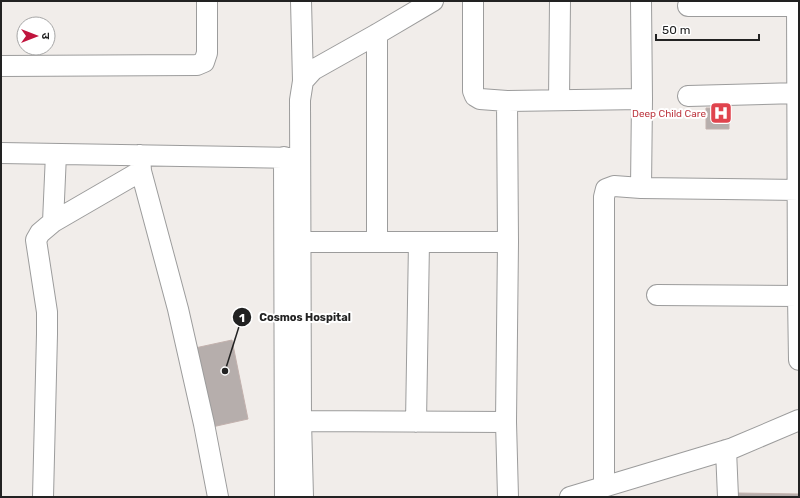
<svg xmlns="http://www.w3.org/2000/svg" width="800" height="498" font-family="Rubik,'Noto Sans Devanagari',sans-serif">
	<rect width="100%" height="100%" fill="#f1edea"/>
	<path fill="#b6aeac" stroke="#c2b1ad" d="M 706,108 L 729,108 L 729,129 L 706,129 Z
		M 232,340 L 248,419 L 212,427 L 195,348 Z
		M 738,493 L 799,494 L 799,497 L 738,497 Z"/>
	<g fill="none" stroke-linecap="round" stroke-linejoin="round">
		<g stroke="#9c9c9c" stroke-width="22">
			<path id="minor" d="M 301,1 L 303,81 L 300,100 L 301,421 L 303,497
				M 473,1 L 473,91 L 475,96 L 480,99 L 507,101 L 642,99
				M 641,1 L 642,99 L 641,188
				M 797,1 L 798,296 L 799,360
				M 688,6 L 799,6
				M 377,34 L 377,242
				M 1,66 L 197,65 L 204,62 L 207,53 L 207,1
				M 303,81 L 313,70 L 377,34 L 433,1
				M 688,96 L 799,93
				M 559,100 L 560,1
				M 507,101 L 508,242 L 506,422 L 508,497
				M 1,153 L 296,158
				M 140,155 L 141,171 L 178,309 L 204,424 L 218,497
				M 284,157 L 285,497
				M 53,222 L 56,154
				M 300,242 L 508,242
				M 657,295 L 799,296
				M 301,421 L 506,422
				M 416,422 L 419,242
				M 726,450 L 728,497
				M 604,487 L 604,197 L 606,189 L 614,186 L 641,188 L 799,190
				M 43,497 L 47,334 L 47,312 L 36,240 L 40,233 L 53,222 L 141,171
				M 570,497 L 733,448 L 799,420"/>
		</g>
		<use href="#minor" stroke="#fff" stroke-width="20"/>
	</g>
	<defs>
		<g id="hospital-square" transform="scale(1.15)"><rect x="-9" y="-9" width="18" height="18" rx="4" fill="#e0444e" stroke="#fff"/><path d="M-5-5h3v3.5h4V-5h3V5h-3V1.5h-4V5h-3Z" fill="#fff"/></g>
	</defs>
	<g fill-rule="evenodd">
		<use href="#hospital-square" x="721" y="113"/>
	</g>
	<g text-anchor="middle" stroke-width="4" stroke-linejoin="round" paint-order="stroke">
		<g font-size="10" fill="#be3a42" stroke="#fff" text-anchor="end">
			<text x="706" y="117">Deep Child Care</text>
		</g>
	</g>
	<path fill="none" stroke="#222" stroke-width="1.5" d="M225 371L242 317"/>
	<g fill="#222" stroke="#fff" stroke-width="1.5">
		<circle cx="225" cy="371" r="4"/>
		<circle cx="242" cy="317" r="10"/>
	</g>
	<g font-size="12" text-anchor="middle" font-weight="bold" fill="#fff">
		<text x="242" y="322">1</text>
	</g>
	<g font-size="11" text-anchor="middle" font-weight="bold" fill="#222" stroke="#fff" stroke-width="4" stroke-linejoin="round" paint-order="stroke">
		<text x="305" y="321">Cosmos Hospital</text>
	</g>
	<rect width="800" height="498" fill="none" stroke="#222222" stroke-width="4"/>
	<g transform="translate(36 36) rotate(90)"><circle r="19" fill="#ffffff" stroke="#a7a7a7"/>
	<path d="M0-3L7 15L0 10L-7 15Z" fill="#c0143d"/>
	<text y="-6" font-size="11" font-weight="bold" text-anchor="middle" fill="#222222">उ</text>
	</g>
	<path d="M656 34v6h103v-6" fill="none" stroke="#222222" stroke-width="2"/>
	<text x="662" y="34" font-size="12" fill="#222222" stroke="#ffffff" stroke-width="3" paint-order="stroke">50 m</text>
</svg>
